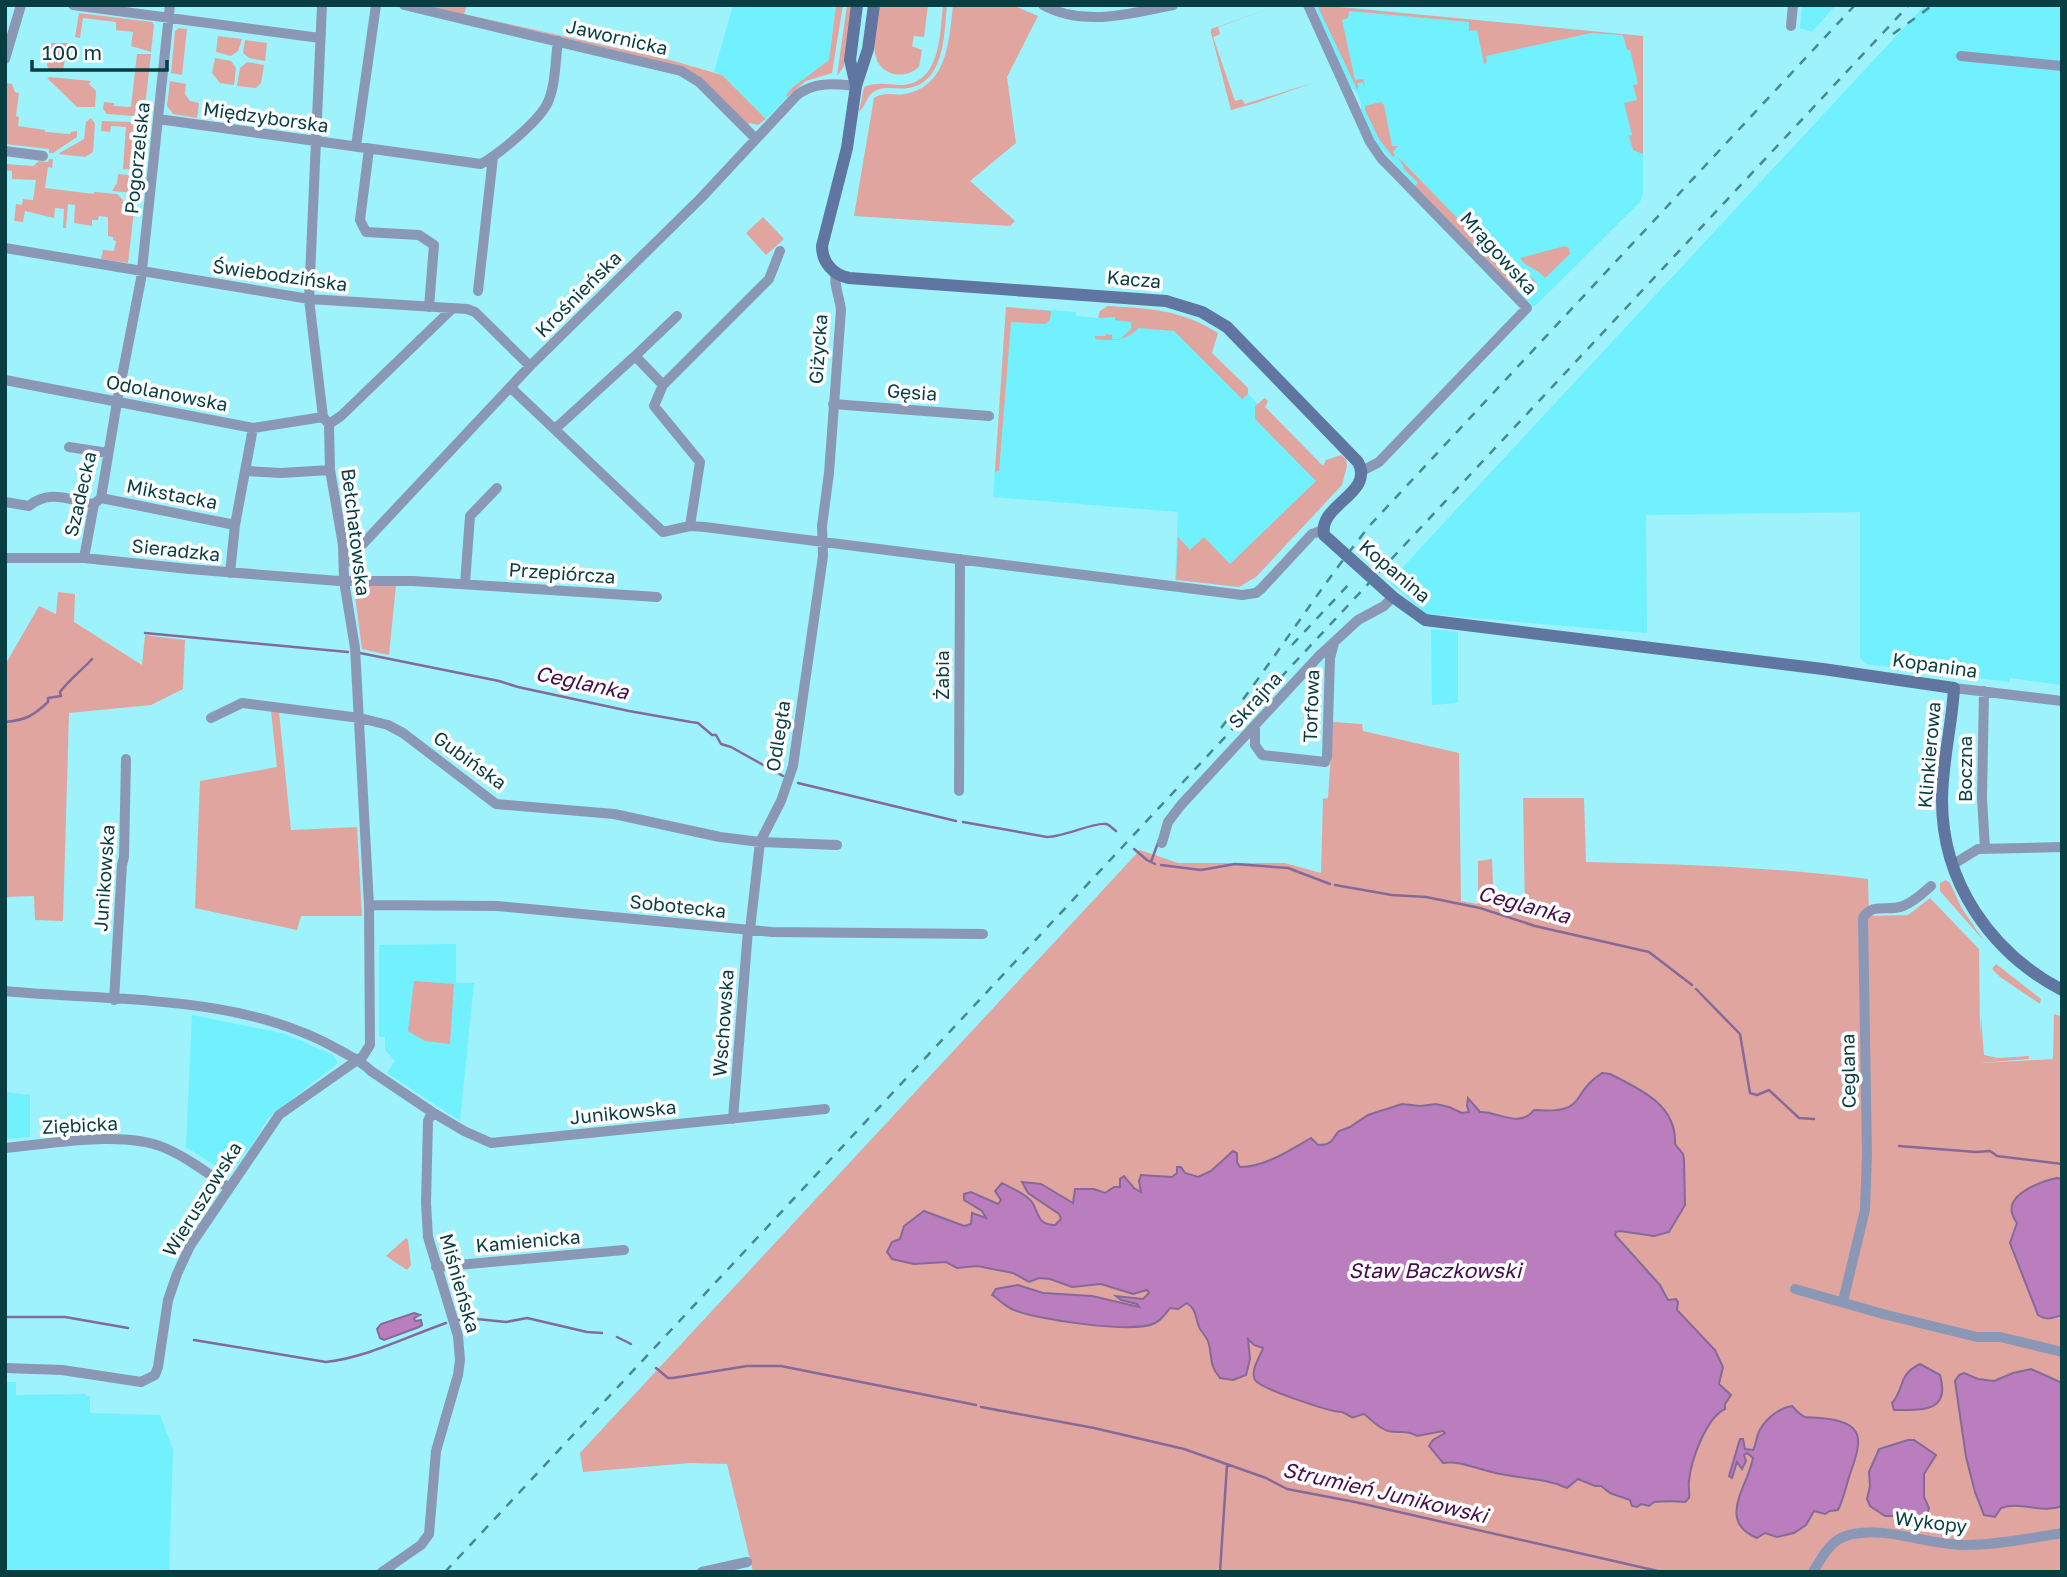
<svg xmlns="http://www.w3.org/2000/svg" width="2067" height="1577" font-family="'Golos Text',sans-serif">
	<rect width="100%" height="100%" fill="#9df2fb"/>
	<path fill="#71f0fe" d="M 733,5 L 836,5 L 829,60 L 786,95 L 787,97 L 766,119 L 722,75 L 714,72 Z
		M 1323,5 L 1643,36 L 1643,194 L 1640,202 L 1534,307 L 1406,177 L 1376,142 L 1361,110 L 1361,103 L 1356,91 L 1351,88 L 1314,6 Z
		M 1802,5 L 1836,5 L 1812,32 L 1800,28 Z
		M 2062,5 L 2062,685 L 2010,678 L 2009,682 L 1866,664 L 1860,658 L 1860,512 L 1646,515 L 1647,633 L 1426,614 L 1389,582 L 1924,6 Z
		M 1006,307 L 1076,312 L 1076,316 L 1099,318 L 1104,314 L 1179,324 L 1327,474 L 1229,568 L 1206,582 L 1175,579 L 1178,512 L 993,497 Z
		M 1431,629 L 1458,632 L 1458,703 L 1432,705 Z
		M 456,944 L 456,983 L 474,983 L 460,1121 L 387,1073 L 395,1061 L 385,1050 L 385,1037 L 379,1037 L 379,945 Z
		M 192,1015 L 286,1034 L 333,1055 L 338,1063 L 269,1117 L 249,1149 L 240,1157 L 240,1162 L 227,1173 L 186,1147 Z
		M 5,1092 L 30,1095 L 30,1137 L 5,1139 Z
		M 5,1382 L 16,1382 L 16,1395 L 86,1394 L 86,1396 L 90,1396 L 90,1413 L 160,1415 L 173,1450 L 169,1572 L 5,1572 Z"/>
	<path fill="#e1a5a0" d="M 422,5 L 467,5 L 464,14 L 670,60 L 722,75 L 766,119 L 758,125 L 750,123 L 748,125 L 702,81 Z
		M 836,5 L 843,5 L 832,73 L 806,81 L 787,97 L 786,95 L 792,88 L 829,60 Z
		M 847,5 L 852,5 L 844,66 L 837,76 Z
		M 879,5 L 928,5 L 924,37 L 914,36 L 912,46 L 922,50 L 919,67 C 912,73 904,76 894,74 C 864,66 876,28 879,5 Z
		M 943,5 L 947,5 C 944,34 945,83 908,88 C 897,90 885,85 875,91 C 866,96 866,106 859,112 L 864,87 C 877,81 889,85 902,85 C 941,83 940,33 943,5 Z
		M 953,5 L 1012,5 L 1038,16 L 1007,77 L 1016,143 L 970,181 L 1015,221 L 1010,226 L 854,216 L 874,98 C 885,91 894,96 905,94 C 948,86 949,40 953,5 Z
		M 1279,5 L 1218,27 L 1220,34 L 1213,37 L 1235,101 L 1242,99 L 1245,104 L 1315,82 L 1256,103 L 1231,110 L 1211,33 L 1211,29 Z
		M 1317,5 L 1643,36 L 1643,154 L 1633,150 L 1629,136 L 1632,135 L 1624,103 L 1637,100 L 1633,85 L 1638,84 L 1630,50 L 1627,50 L 1623,35 L 1591,33 L 1486,56 L 1487,63 L 1484,64 L 1477,30 L 1469,31 L 1469,22 L 1349,11 L 1348,18 L 1342,20 L 1355,80 L 1363,79 L 1365,87 L 1362,82 L 1358,83 L 1358,91 Z
		M 79,13 L 152,22 L 154,25 L 151,52 L 131,46 L 133,32 L 116,30 L 116,22 L 83,18 L 80,38 L 75,37 Z
		M 179,28 L 187,29 L 182,75 L 171,73 L 175,31 Z
		M 218,36 L 242,39 L 238,51 L 231,56 L 216,52 Z
		M 245,40 L 267,43 L 265,61 L 249,58 L 243,53 Z
		M 50,43 L 67,43 L 63,72 L 51,72 L 47,66 Z
		M 137,54 L 151,54 L 145,106 L 133,116 L 107,114 L 103,109 L 104,102 L 114,103 L 114,106 L 131,107 Z
		M 215,58 L 231,61 L 236,68 L 234,85 L 220,83 L 212,73 Z
		M 247,62 L 264,65 L 261,83 L 256,88 L 237,86 L 240,68 Z
		M 50,77 L 91,81 L 89,84 L 96,91 L 95,107 L 77,107 L 47,78 Z
		M 170,81 L 186,84 L 185,94 L 190,101 L 199,103 L 197,118 L 173,114 L 167,106 Z
		M 6,83 L 12,84 L 15,92 L 19,93 L 16,116 L 19,117 L 18,126 L 45,130 L 45,132 L 70,134 L 71,132 L 77,131 L 77,137 L 53,153 L 49,153 L 49,149 L 5,144 Z
		M 1381,102 L 1384,105 L 1392,146 L 1398,146 L 1393,152 L 1395,155 L 1393,157 L 1379,139 L 1365,110 L 1365,106 Z
		M 91,118 L 95,124 L 93,152 L 85,157 L 58,154 L 84,139 L 86,122 Z
		M 102,121 L 130,122 L 141,134 L 138,170 L 123,169 L 126,127 L 111,126 L 110,132 L 101,131 Z
		M 1397,156 L 1464,225 L 1470,221 L 1473,225 L 1469,230 L 1518,280 L 1523,276 L 1534,279 L 1536,284 L 1527,292 L 1516,290 L 1415,186 L 1418,183 L 1403,168 L 1404,167 Z
		M 49,159 L 53,159 L 52,168 L 48,167 L 45,188 L 94,194 L 94,192 L 117,194 L 123,200 L 123,210 L 134,211 L 128,263 L 101,259 L 103,250 L 114,251 L 116,241 L 113,240 L 113,237 L 108,236 L 108,217 L 99,216 L 98,220 L 92,220 L 92,226 L 74,223 L 75,205 L 68,204 L 66,228 L 63,228 L 64,209 L 55,208 L 54,218 L 25,211 L 23,222 L 14,221 L 16,204 L 22,205 L 23,199 L 33,200 L 36,180 L 12,179 L 12,171 L 5,170 L 5,164 L 33,166 L 39,161 L 48,162 Z
		M 118,174 L 137,176 L 136,193 L 112,191 L 117,183 Z
		M 763,217 L 784,239 L 766,255 L 746,233 Z
		M 1565,246 L 1569,248 L 1570,254 L 1545,278 C 1537,268 1526,268 1520,258 Z
		M 1108,306 C 1152,309 1179,309 1218,333 L 1212,353 L 1248,388 L 1248,394 L 1242,399 L 1174,331 L 1139,328 C 1125,341 1113,341 1095,339 L 1095,336 L 1105,336 L 1106,334 L 1112,335 L 1112,339 L 1119,340 L 1131,329 L 1131,322 L 1115,320 L 1115,317 L 1098,318 L 1100,311 Z
		M 1006,307 L 1051,311 L 1050,320 L 1045,324 L 1011,322 L 999,471 L 995,472 Z
		M 1265,398 L 1268,401 L 1265,407 L 1323,466 L 1326,460 L 1341,455 L 1346,459 L 1347,466 L 1342,485 L 1256,577 L 1239,587 L 1176,580 L 1179,513 L 1178,537 L 1190,550 L 1204,537 L 1230,564 L 1316,481 L 1255,419 L 1255,406 Z
		M 361,584 L 396,585 L 389,655 L 362,649 L 354,588 Z
		M 58,592 L 75,594 L 74,622 L 142,665 L 145,635 L 185,640 L 183,689 L 151,705 L 69,713 L 63,921 L 35,920 L 34,896 L 5,897 L 5,665 L 39,606 L 56,614 Z
		M 271,711 L 279,712 L 291,830 L 357,827 L 362,916 L 301,916 L 297,930 L 195,908 L 200,781 L 277,767 Z
		M 1333,722 L 1362,724 L 1363,731 L 1459,753 L 1461,901 L 1478,904 L 1478,861 L 1492,859 L 1494,906 L 1525,910 L 1523,798 L 1584,798 L 1586,862 C 1680,864 1774,867 1868,879 L 1869,916 L 1908,915 L 1930,898 L 1979,949 L 1980,1038 L 1981,1017 L 1984,1055 L 1998,1058 L 2029,1056 L 2029,1059 L 1980,1063 L 2053,1059 L 2054,1014 L 2062,1017 L 2062,1572 L 753,1572 L 727,1464 L 690,1463 L 583,1472 L 580,1453 L 1140,850 L 1178,863 L 1285,863 L 1321,873 L 1323,799 L 1328,798 Z
		M 1946,880 L 1950,883 L 1961,907 L 1984,941 L 1940,891 L 1940,883 Z
		M 1996,964 L 2041,999 L 2040,1004 L 2000,977 L 1992,969 Z
		M 414,981 L 454,984 L 450,1044 L 425,1041 L 408,1031 Z
		M 406,1238 L 408,1240 L 411,1265 L 407,1270 L 386,1256 Z"/>
	<path fill="#ba7dbe" stroke="#856a99" stroke-width="2" d="M 1602,1073 L 1610,1074 C 1640,1089 1677,1105 1675,1144 L 1683,1154 L 1684,1159 L 1685,1205 L 1669,1232 L 1654,1236 L 1620,1231 L 1616,1232 L 1615,1235 L 1660,1285 L 1668,1300 L 1676,1299 L 1678,1302 L 1677,1310 L 1715,1350 L 1723,1367 L 1719,1384 L 1731,1395 L 1725,1404 L 1725,1409 C 1706,1418 1691,1460 1689,1481 C 1688,1487 1690,1492 1689,1498 L 1685,1502 C 1674,1501 1665,1501 1654,1502 L 1649,1506 L 1641,1504 L 1637,1507 L 1632,1506 L 1630,1500 L 1610,1493 L 1601,1486 L 1595,1486 L 1578,1479 L 1567,1488 C 1543,1477 1517,1479 1492,1472 C 1477,1469 1458,1460 1443,1463 L 1429,1446 L 1433,1440 L 1445,1433 L 1443,1431 L 1417,1436 C 1405,1429 1401,1434 1388,1431 C 1378,1428 1372,1420 1364,1414 C 1346,1419 1358,1419 1342,1412 C 1330,1412 1261,1389 1255,1380 C 1250,1370 1260,1357 1263,1348 L 1254,1345 L 1248,1339 L 1250,1359 L 1246,1375 L 1233,1380 L 1220,1378 C 1208,1364 1213,1356 1208,1341 C 1206,1336 1201,1332 1199,1327 C 1195,1317 1197,1310 1187,1303 L 1178,1309 L 1170,1308 C 1166,1313 1162,1320 1155,1323 C 1134,1334 1038,1320 1014,1310 C 1005,1307 999,1299 992,1295 L 996,1289 L 1018,1285 L 1043,1293 L 1092,1296 L 1139,1307 L 1137,1304 L 1121,1300 L 1116,1296 L 1143,1299 L 1149,1293 L 1147,1290 L 1133,1294 L 1101,1284 L 1072,1287 L 1050,1279 L 1039,1278 L 1029,1282 L 1013,1273 L 977,1266 L 957,1268 L 946,1262 L 914,1264 L 892,1259 L 887,1252 L 892,1242 L 900,1239 L 904,1226 L 924,1211 L 964,1226 L 971,1224 L 972,1213 L 986,1218 L 982,1211 L 964,1200 L 964,1194 L 971,1192 L 998,1204 L 1001,1200 L 995,1191 L 1002,1183 C 1011,1188 1025,1193 1032,1202 C 1040,1214 1036,1224 1055,1225 L 1061,1219 L 1059,1214 L 1028,1193 L 1022,1182 L 1041,1184 L 1073,1203 L 1075,1189 L 1094,1189 L 1105,1193 L 1114,1187 L 1120,1187 L 1120,1179 L 1124,1176 L 1134,1188 L 1141,1192 L 1139,1181 L 1141,1175 L 1172,1177 L 1177,1173 L 1177,1167 L 1181,1167 L 1185,1173 L 1198,1177 L 1211,1171 L 1233,1151 L 1237,1153 L 1237,1162 L 1240,1167 C 1265,1167 1290,1150 1311,1138 L 1318,1145 C 1334,1145 1331,1139 1339,1131 L 1350,1127 L 1368,1115 L 1402,1104 L 1420,1106 L 1436,1104 L 1449,1107 L 1462,1113 L 1469,1112 L 1467,1106 L 1468,1098 L 1480,1112 C 1498,1111 1519,1129 1534,1110 C 1589,1114 1569,1094 1602,1073 Z
		M 2057,1178 L 2062,1179 L 2062,1315 C 2051,1318 2048,1321 2038,1315 L 2010,1243 L 2017,1223 C 2015,1220 2013,1217 2012,1213 C 2007,1193 2043,1181 2057,1178 Z
		M 414,1313 L 420,1315 L 414,1318 L 415,1321 L 421,1320 L 422,1325 L 419,1327 L 384,1340 L 380,1338 L 377,1329 L 381,1324 Z
		M 1920,1364 L 1940,1375 C 1951,1413 1921,1410 1894,1410 L 1892,1403 C 1905,1389 1897,1375 1920,1364 Z
		M 2031,1369 L 2062,1383 L 2062,1506 C 2041,1514 2021,1501 2001,1508 L 1995,1517 L 1984,1515 L 1975,1492 L 1966,1457 L 1955,1381 L 1959,1375 L 1964,1373 L 1978,1379 L 1994,1381 L 2013,1373 Z
		M 1792,1406 C 1796,1410 1800,1415 1805,1417 C 1810,1418 1816,1417 1821,1418 C 1865,1422 1863,1438 1850,1474 C 1846,1486 1844,1498 1838,1510 L 1830,1511 L 1825,1514 L 1814,1511 L 1806,1525 L 1794,1533 L 1777,1537 L 1765,1533 L 1757,1538 C 1716,1521 1748,1486 1753,1458 L 1747,1453 L 1744,1455 L 1746,1461 L 1742,1469 L 1737,1462 L 1732,1478 L 1729,1476 L 1740,1439 L 1743,1439 L 1745,1449 L 1753,1450 C 1756,1445 1756,1440 1758,1434 C 1763,1421 1778,1408 1792,1406 Z
		M 1908,1440 L 1914,1440 L 1936,1455 L 1924,1474 L 1924,1497 L 1929,1508 L 1925,1521 L 1922,1523 L 1902,1516 L 1885,1516 L 1870,1506 L 1867,1499 L 1870,1486 L 1869,1472 L 1879,1449 Z"/>
	<g fill="none" stroke-linecap="round" stroke-linejoin="round">
		<path stroke="#856a99" stroke-width="2.5" d="M 145,633 L 348,652
			M 360,653 L 499,681 L 518,687 L 629,711 L 691,722 L 698,723 L 712,735 L 716,735 L 721,744 L 731,747 L 783,776
			M 5,722 C 26,720 33,716 48,702 L 48,698 L 61,696 L 60,692 C 68,681 82,670 92,659
			M 798,783 L 956,821
			M 963,822 L 1047,837 C 1065,837 1093,822 1106,824 C 1110,825 1113,829 1116,831
			M 1134,849 L 1147,860 L 1155,864
			M 1151,862 L 1159,840
			M 1161,865 L 1201,870 L 1235,864 L 1288,868 L 1330,884
			M 1335,885 L 1392,895 L 1426,897 L 1480,908 L 1535,926 L 1649,952 L 1692,985
			M 1696,989 L 1740,1034 L 1750,1093 L 1757,1095 L 1769,1090 L 1799,1118 L 1814,1119
			M 1899,1146 L 1976,1152 L 1990,1151 L 1997,1156 L 2062,1164
			M 5,1317 L 65,1317 L 128,1328
			M 459,1320 L 467,1318 L 506,1322 L 527,1318 L 587,1332 L 602,1333
			M 617,1337 L 631,1344
			M 194,1340 L 326,1362 C 368,1357 406,1337 446,1323
			M 656,1368 L 668,1378 L 673,1378 L 747,1366 L 781,1366 L 976,1405
			M 981,1407 L 1094,1428 L 1184,1449 L 1266,1478 L 1287,1489 L 1355,1502 L 1662,1572
			M 1220,1572 L 1227,1465"/>
		<path stroke="#8a98b6" stroke-width="10" d="M 73,5 L 320,38
			M 404,5 L 681,71 L 699,82 L 756,139
			M 1043,5 C 1082,27 1131,14 1173,5
			M 1308,5 L 1370,142 L 1381,158 L 1527,308 L 1379,462 L 1362,471
			M 1791,26 L 1793,5
			M 1961,56 L 2062,66
			M 5,59 L 21,5
			M 158,119 L 481,164 C 499,154 535,124 546,106 C 556,88 555,61 558,41
			M 356,146 L 376,5
			M 369,149 L 360,220 L 366,232 L 419,235 L 434,245 L 429,307
			M 5,151 L 43,156
			M 5,248 L 309,299 L 467,309 L 475,312 L 530,366
			M 478,291 L 493,157
			M 634,357 L 677,316
			M 5,380 L 253,428 L 323,417
			M 663,385 L 769,279 L 780,251
			M 510,387 L 663,532 L 690,526 L 705,527 L 1242,595 L 1256,593 L 1261,589 L 1312,534 L 1323,530
			M 833,404 L 989,416
			M 329,424 L 341,416 L 453,308
			M 555,429 L 634,357 L 639,360 L 663,385 L 654,406 L 700,462 L 690,526
			M 69,447 L 108,453
			M 246,471 L 281,473 L 330,470
			M 101,498 L 235,525
			M 5,502 L 29,506 C 49,489 70,500 94,504
			M 5,558 L 84,558 L 189,569 L 339,581 L 413,581 L 657,597
			M 84,558 L 94,504 L 101,498 L 117,402 L 141,279 L 170,5
			M 344,564 L 530,366 L 701,198 L 797,95 C 815,81 835,84 856,86
			M 230,573 L 235,525 L 253,428
			M 465,584 L 470,516 L 497,488
			M 1954,688 L 2062,701
			M 1984,691 L 1982,798 L 1985,848
			M 211,718 L 242,703 L 360,718 L 388,725 L 403,733 L 496,804 L 614,814 L 720,837 L 760,842 L 837,845
			M 1255,728 L 1255,745 L 1262,755 L 1325,762 L 1327,757 L 1330,658 L 1334,643
			M 959,791 L 960,559
			M 1162,843 L 1168,822 L 1181,805 L 1319,656 L 1358,620 L 1384,606 L 1393,597
			M 1952,865 L 1978,849 L 2062,847
			M 369,905 L 497,906 L 772,932 L 983,934
			M 750,930 L 760,842 L 781,801 L 793,766 L 823,556 L 822,526 L 829,473 L 841,310 C 840,299 833,282 836,274
			M 5,991 C 116,1002 241,993 341,1051 C 352,1057 362,1062 371,1071 L 432,1112 L 428,1121 L 426,1203 L 428,1237 L 458,1336 L 460,1360 L 458,1375 L 436,1451 L 429,1534 L 421,1545 L 382,1572
			M 114,1000 L 122,865 L 124,857 L 126,759
			M 432,1112 L 464,1131 L 491,1143 L 825,1109
			M 733,1119 L 748,930
			M 5,1148 C 51,1144 123,1130 165,1148 C 188,1158 209,1174 229,1188
			M 436,1267 L 624,1250
			M 1795,1289 L 1883,1314 L 1977,1337 L 2000,1337 L 2062,1352
			M 1843,1301 L 1865,1210 L 1867,1154 L 1863,918 C 1872,902 1888,912 1903,906 C 1914,902 1923,893 1931,886
			M 5,1368 L 62,1370 L 141,1382 L 155,1375 L 158,1367 L 168,1300 L 177,1274 L 190,1246 L 279,1115 L 363,1056 L 370,1045 L 369,905 L 355,648 L 344,581 L 343,545 L 330,470 L 329,424 L 323,417 L 309,299 L 322,5
			M 702,1572 L 747,1562
			M 1813,1572 C 1822,1557 1831,1539 1849,1535 C 1887,1525 1928,1546 1966,1545 C 1998,1545 2030,1538 2062,1533"/>
		<path stroke="#60759f" stroke-width="12" d="M 874,5 L 868,49 L 856,86 L 847,148 L 822,246 C 822,262 833,275 849,278 L 1166,301 L 1202,312 L 1227,327 L 1358,462 C 1375,494 1318,504 1324,535 L 1393,597 L 1425,620 L 1823,669 L 1954,688 C 1952,725 1942,763 1942,800 C 1942,882 1990,952 2062,990
			M 856,86 L 850,60 L 857,5"/>
		<path stroke="#46898f" stroke-width="2.5" stroke-dasharray="9 9" stroke-linecap="butt" d="M 1893,34 L 1933,5
			M 1292,645 L 1352,581
			M 1221,728 C 1274,661 1318,589 1372,523 L 1855,5
			M 445,1572 L 1909,5"/>
	</g>
	<g text-anchor="middle" stroke-width="7" stroke-linejoin="round" paint-order="stroke">
		<g font-size="19" fill="#083d42" stroke="#fff">
			<text transform="translate(617 37) rotate(13)" y="7">Jawornicka</text>
			<text transform="translate(266 117) rotate(8)" y="7">Międzyborska</text>
			<text transform="translate(137 158) rotate(-84)" y="7">Pogorzelska</text>
			<text transform="translate(1499 253) rotate(48)" y="7">Mrągowska</text>
			<text transform="translate(280 275) rotate(8)" y="7">Świebodzińska</text>
			<text transform="translate(1134 279) rotate(5)" y="7">Kacza</text>
			<text transform="translate(578 294) rotate(-45)" y="7">Krośnieńska</text>
			<text transform="translate(818 349) rotate(-86)" y="7">Giżycka</text>
			<text transform="translate(912 392) rotate(4)" y="7">Gęsia</text>
			<text transform="translate(167 393) rotate(11)" y="7">Odolanowska</text>
			<text transform="translate(80 494) rotate(-77)" y="7">Szadecka</text>
			<text transform="translate(172 494) rotate(11)" y="7">Mikstacka</text>
			<text transform="translate(356 532) rotate(83)" y="7">Bełchatowska</text>
			<text transform="translate(176 550) rotate(6)" y="7">Sieradzka</text>
			<text transform="translate(1395 571) rotate(40)" y="7">Kopanina</text>
			<text transform="translate(562 573) rotate(4)" y="7">Przepiórcza</text>
			<text transform="translate(1935 665) rotate(8)" y="7">Kopanina</text>
			<text transform="translate(942 675) rotate(-90)" y="7">Żabia</text>
			<text transform="translate(1255 700) rotate(-48)" y="7">Skrajna</text>
			<text transform="translate(1311 706) rotate(-88)" y="7">Torfowa</text>
			<text transform="translate(778 736) rotate(-81)" y="7">Odległa</text>
			<text transform="translate(1929 755) rotate(-85)" y="7">Klinkierowa</text>
			<text transform="translate(470 760) rotate(36)" y="7">Gubińska</text>
			<text transform="translate(1965 769) rotate(-90)" y="7">Boczna</text>
			<text transform="translate(104 878) rotate(-86)" y="7">Junikowska</text>
			<text transform="translate(678 906) rotate(6)" y="7">Sobotecka</text>
			<text transform="translate(723 1023) rotate(-86)" y="7">Wschowska</text>
			<text transform="translate(1848 1071) rotate(-91)" y="7">Ceglana</text>
			<text transform="translate(623 1112) rotate(-6)" y="7">Junikowska</text>
			<text transform="translate(80 1125) rotate(-3)" y="7">Ziębicka</text>
			<text transform="translate(202 1199) rotate(-58)" y="7">Wieruszowska</text>
			<text transform="translate(528 1241) rotate(-5)" y="7">Kamienicka</text>
			<text transform="translate(460 1283) rotate(74)" y="7">Miśnieńska</text>
			<text transform="translate(1931 1522) rotate(7)" y="7">Wykopy</text>
		</g>
		<g font-size="21" font-style="italic" fill="#470e4c" stroke="#fff">
			<text transform="translate(582 683) rotate(12)" y="7">Ceglanka</text>
			<text transform="translate(1524 905) rotate(15)" y="7">Ceglanka</text>
			<text x="1435" y="1278">Staw Baczkowski</text>
			<text transform="translate(1385 1493) rotate(13)" y="7">Strumień Junikowski</text>
		</g>
	</g>
	<rect width="2067" height="1577" fill="none" stroke="#083d42" stroke-width="14"/>
	<path d="M32 60v10h135v-10" fill="none" stroke="#083d42" stroke-width="3.5"/>
	<text x="42" y="60" font-size="21" fill="#083d42" stroke="#ffffff" stroke-width="5" paint-order="stroke">100 m</text>
</svg>
